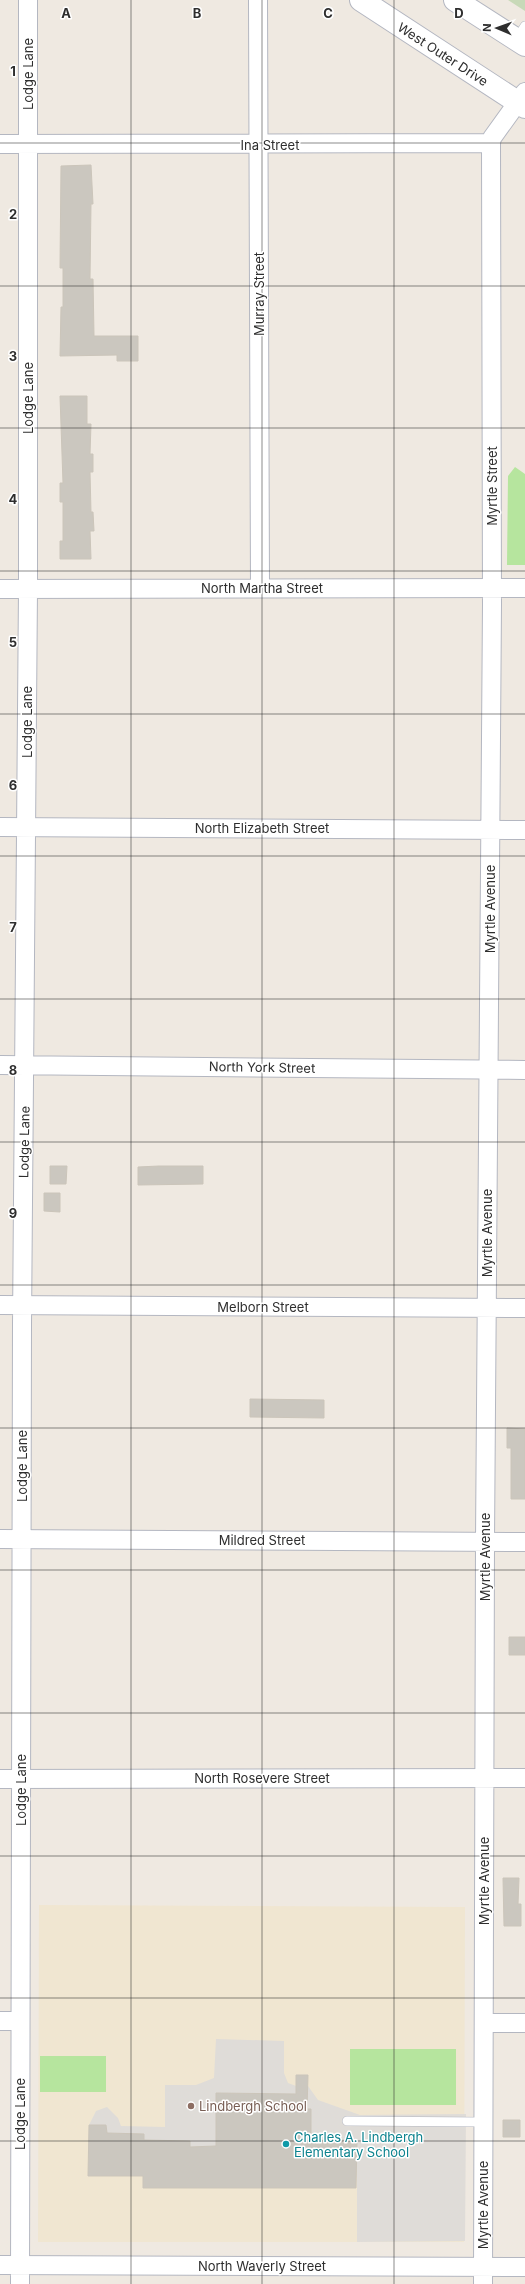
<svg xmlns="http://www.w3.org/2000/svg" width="525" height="2284" font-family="Inter,sans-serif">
	<rect width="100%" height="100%" fill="#efe9e1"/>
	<path fill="#f0e6d1" d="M 39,1905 L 465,1907 L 464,2242 L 38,2242 Z"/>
	<path fill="#b6e59e" d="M 515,467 L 525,474 L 525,565 L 507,565 L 508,476 Z
		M 350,2049 L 456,2049 L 456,2105 L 350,2105 Z
		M 40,2056 L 106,2056 L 106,2092 L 40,2092 Z"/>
	<path fill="#c8d9b8" d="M 508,0 L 525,0 L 525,11 Z"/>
	<path fill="#dfdcd8" d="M 216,2039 L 284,2041 L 284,2073 L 288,2083 L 296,2086 L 308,2086 L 318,2100 L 360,2115 L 466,2114 L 465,2241 L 357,2242 L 357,2140 L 311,2140 L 311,2109 L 284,2108 L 284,2094 L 217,2093 L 216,2146 L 190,2147 L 190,2141 L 144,2140 L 144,2134 L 107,2133 L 106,2125 L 89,2125 L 96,2111 L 107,2107 L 118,2118 L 121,2126 L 165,2127 L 165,2085 L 196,2085 L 214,2078 Z"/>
	<path fill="#cbc7bf" stroke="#cbc5ba" d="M 91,165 L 93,204 L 91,204 L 90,279 L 93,279 L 94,336 L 138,336 L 138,361 L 117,361 L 117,355 L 60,356 L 61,307 L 63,307 L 63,268 L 60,268 L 61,166 Z
		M 60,396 L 87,396 L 87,424 L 91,424 L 90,454 L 93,454 L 93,472 L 90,472 L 91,512 L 93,512 L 94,531 L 90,531 L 91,559 L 60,559 L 60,541 L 63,541 L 63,502 L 60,502 L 60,483 L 63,483 Z
		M 50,1166 L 67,1166 L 66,1184 L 50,1184 Z
		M 159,1166 L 203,1166 L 203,1184 L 138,1185 L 138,1167 Z
		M 44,1193 L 60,1193 L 60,1212 L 44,1211 Z
		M 250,1399 L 324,1400 L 324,1418 L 250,1417 Z
		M 507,1428 L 525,1429 L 525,1499 L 511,1499 L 511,1448 L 507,1448 Z
		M 509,1637 L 525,1637 L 525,1655 L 509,1655 Z
		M 503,1878 L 519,1878 L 518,1904 L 521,1904 L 521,1926 L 504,1926 Z
		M 296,2075 L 308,2075 L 307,2109 L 311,2109 L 311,2140 L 357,2140 L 356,2188 L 143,2188 L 143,2176 L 88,2176 L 89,2125 L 106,2125 L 107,2133 L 144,2134 L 144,2140 L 190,2141 L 190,2147 L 216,2146 L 216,2093 L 296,2094 Z
		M 503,2120 L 520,2120 L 520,2137 L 503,2137 Z"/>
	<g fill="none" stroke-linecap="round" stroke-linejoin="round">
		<g stroke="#b4b7c1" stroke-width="10">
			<path id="service" d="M 516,40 L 525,26
				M 347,2121 L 484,2122"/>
		</g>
		<g stroke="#b4b7c1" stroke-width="20">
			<path id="minor" d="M 258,0 L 260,588
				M 0,144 L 491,143
				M 0,589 L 525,588
				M 0,827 L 525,830
				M 0,1065 L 525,1070
				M 0,1305 L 525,1308
				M 0,1539 L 525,1542
				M 0,1779 L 525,1778
				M 0,2021 L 20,2021
				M 484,2023 L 525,2023
				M 0,2265 L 525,2267
				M 20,2284 L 22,1325 L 28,589 L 28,0
				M 483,2284 L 485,1541 L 492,604 L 491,143 L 492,138 L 525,92"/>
		</g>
		<g stroke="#b4b7c1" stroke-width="24">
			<path id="secondary" d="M 361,0 L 525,107
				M 455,0 L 525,45"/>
		</g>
		<use href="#service" stroke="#fff" stroke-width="9"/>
		<use href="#minor" stroke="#fff" stroke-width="18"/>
		<use href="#secondary" stroke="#fff" stroke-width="22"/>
	</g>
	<path fill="none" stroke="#2e2e2e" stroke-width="1" stroke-opacity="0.55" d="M 131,0 L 131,2284M 262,0 L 262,2284M 394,0 L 394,2284M 0,143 L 525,143M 0,286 L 525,286M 0,428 L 525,428M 0,571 L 525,571M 0,714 L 525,714M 0,856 L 525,856M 0,999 L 525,999M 0,1142 L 525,1142M 0,1285 L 525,1285M 0,1428 L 525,1428M 0,1570 L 525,1570M 0,1713 L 525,1713M 0,1856 L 525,1856M 0,1998 L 525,1998M 0,2141 L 525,2141"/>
	<circle fill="#8d6e63" stroke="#fff" stroke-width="1.5" cx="191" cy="2106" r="4"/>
	<circle fill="#0f9aa8" stroke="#fff" stroke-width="1.5" cx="286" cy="2144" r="4"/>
	<g text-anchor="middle" stroke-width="3" stroke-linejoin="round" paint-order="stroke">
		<g font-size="13" fill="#2e2e2e" stroke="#fff">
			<text transform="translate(443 54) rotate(33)" y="5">West Outer Drive</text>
			<text transform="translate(28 74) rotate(-90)" y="5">Lodge Lane</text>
			<text x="270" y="150">Ina Street</text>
			<text transform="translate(259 294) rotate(-90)" y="5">Murray Street</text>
			<text transform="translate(28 398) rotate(-90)" y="5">Lodge Lane</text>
			<text transform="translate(492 486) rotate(-90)" y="5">Myrtle Street</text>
			<text x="262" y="593">North Martha Street</text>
			<text transform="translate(27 722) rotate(-90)" y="5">Lodge Lane</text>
			<text x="262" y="833">North Elizabeth Street</text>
			<text transform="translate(490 909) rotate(-90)" y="5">Myrtle Avenue</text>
			<text transform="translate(262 1067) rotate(1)" y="5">North York Street</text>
			<text transform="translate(24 1142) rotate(-89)" y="5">Lodge Lane</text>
			<text transform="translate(487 1233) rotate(-90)" y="5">Myrtle Avenue</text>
			<text x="263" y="1312">Melborn Street</text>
			<text transform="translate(22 1466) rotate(-90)" y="5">Lodge Lane</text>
			<text x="262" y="1545">Mildred Street</text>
			<text transform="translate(485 1557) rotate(-90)" y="5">Myrtle Avenue</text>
			<text x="262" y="1783">North Rosevere Street</text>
			<text transform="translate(21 1790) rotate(-90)" y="5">Lodge Lane</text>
			<text transform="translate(484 1881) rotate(-90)" y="5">Myrtle Avenue</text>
			<text transform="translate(20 2114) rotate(-90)" y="5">Lodge Lane</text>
			<text transform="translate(483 2205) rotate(-90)" y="5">Myrtle Avenue</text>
			<text x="262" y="2271">North Waverly Street</text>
		</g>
		<g font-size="13" fill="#785e54" stroke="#fff" text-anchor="start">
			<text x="199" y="2111">Lindbergh School</text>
		</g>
		<g font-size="13" fill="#0d838f" stroke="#fff" text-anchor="start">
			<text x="294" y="2142">Charles A. Lindbergh<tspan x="294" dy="15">Elementary School</tspan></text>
		</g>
	</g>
	<g font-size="13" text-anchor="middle" font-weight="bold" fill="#2e2e2e" stroke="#fff" stroke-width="3" stroke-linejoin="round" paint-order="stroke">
		<text x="66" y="18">A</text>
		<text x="197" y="18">B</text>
		<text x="328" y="18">C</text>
		<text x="459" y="18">D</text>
		<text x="13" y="76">1</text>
		<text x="13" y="219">2</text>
		<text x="13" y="361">3</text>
		<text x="13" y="504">4</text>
		<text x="13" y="647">5</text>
		<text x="13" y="790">6</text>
		<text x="13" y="932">7</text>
		<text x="13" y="1075">8</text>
		<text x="13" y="1218">9</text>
	</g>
	<g transform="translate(497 28) rotate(272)" stroke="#ffffff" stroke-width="3" paint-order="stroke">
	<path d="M0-3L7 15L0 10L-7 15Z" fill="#2e2e2e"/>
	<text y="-6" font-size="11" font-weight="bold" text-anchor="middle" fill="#2e2e2e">N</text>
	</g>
</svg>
